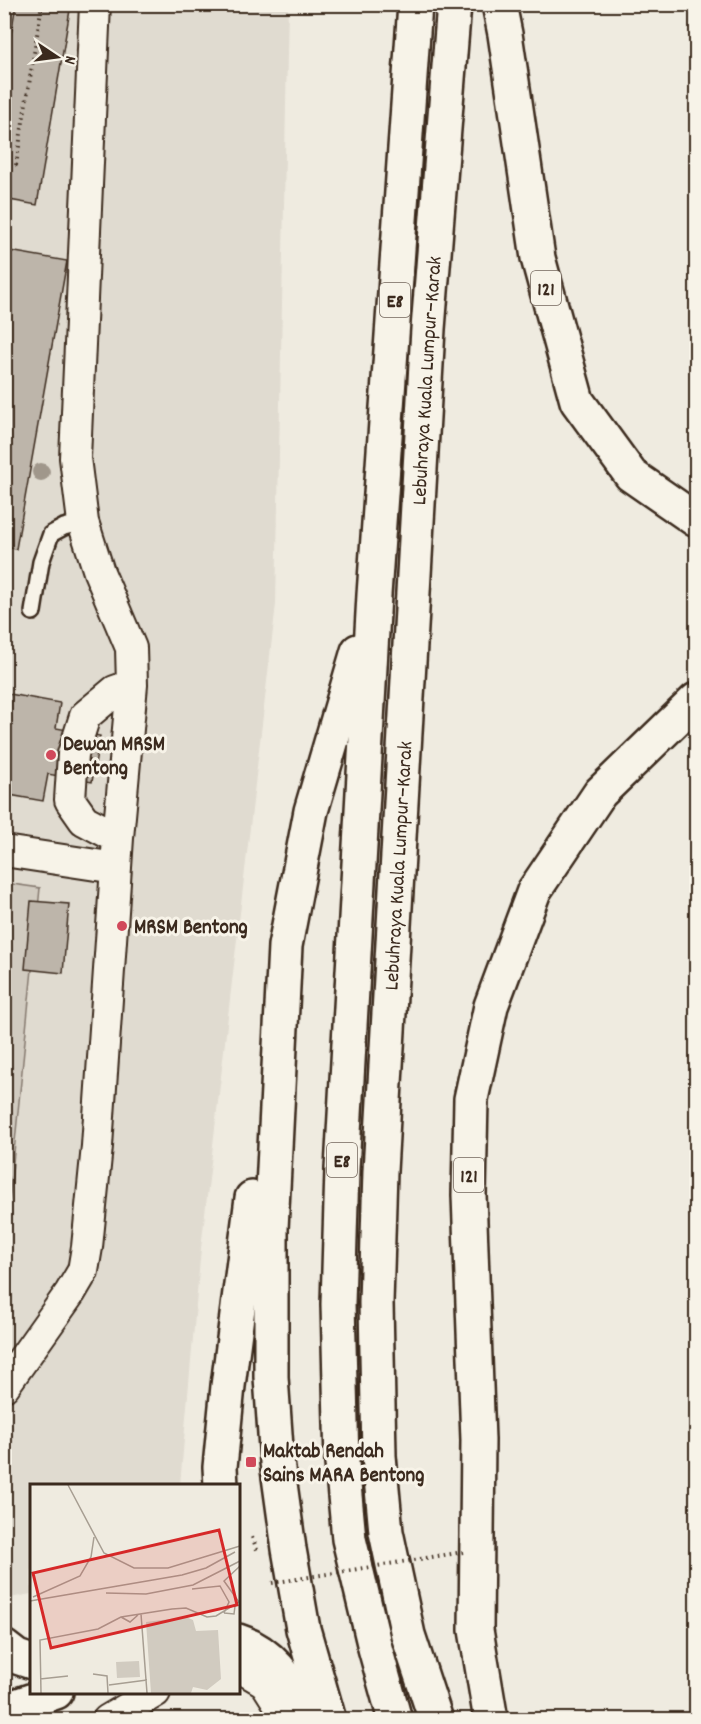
<svg xmlns="http://www.w3.org/2000/svg" width="701" height="1724" font-family="Dekko,sans-serif">
	<rect width="100%" height="100%" fill="#efebe0"/>
	<filter id="ink" filterUnits="userSpaceOnUse"><feTurbulence type="fractalNoise" baseFrequency=".0167" numOctaves="2"/><feDisplacementMap in="SourceGraphic" scale="12" xChannelSelector="R" yChannelSelector="G"/><feConvolveMatrix kernelMatrix="1 2 1 2 8 2 1 2 1" color-interpolation-filters="sRGB"/></filter>
	<g filter="url(#ink)">
		<path fill="#e0dbd0" d="M 5,5 L 288,5 L 276,604 L 201,1248 L 180,1485 L 32,1486 L 31,1594 L 5,1599 Z"/>
		<path fill="#d1cbc0" stroke="#867a6f" stroke-width="1.5" d="M 5,883 L 40,888 L 5,1244 Z"/>
		<path fill="#bdb5aa" stroke="#3b2a1e" stroke-width="1.5" d="M 16,4 L 71,4 L 37,205 L 4,199 L 4,77 Z
			M 4,250 L 67,261 L 16,549 L 4,547 Z
			M 4,693 L 60,703 L 56,728 L 100,736 L 92,782 L 48,774 L 43,801 L 4,794 Z
			M 31,901 L 69,904 L 63,973 L 25,969 Z"/>
		<g fill="none" stroke-linecap="round" stroke-linejoin="round">
			<g stroke="#3b2a1e" stroke-width="20">
				<path id="lane" d="M 33,612 L 41,562 L 51,534 L 64,527 L 83,522"/>
			</g>
			<g stroke="#3b2a1e" stroke-width="34">
				<path id="street" d="M 118,838 L 84,820 L 70,800 L 73,754 L 85,716 L 115,691 L 132,685
					M 4,851 L 116,868
					M 4,1386 L 70,1293 L 83,1271 L 87,1247 L 97,1146 L 118,838 L 132,685 L 131,648 L 99,572 L 83,522 L 75,458 L 95,4
					M 238,1666 L 265,1682 L 289,1720
					M 108,1720 L 155,1692"/>
			</g>
			<g stroke="#3b2a1e" stroke-width="38">
				<g id="highway">
					<path d="M 499,4 L 505,34 L 538,258 L 577,401 L 631,475 L 696,520"/>
					<path d="M 221,1486 L 220,1467 L 228,1386 L 252,1198"/>
					<path d="M 238,1641 C 273,1652 296,1688 310,1720"/>
					<path d="M 4,1647 L 17,1657 L 32,1662"/>
					<path d="M 4,1710 L 56,1692"/>
					<path d="M 329,1720 L 303,1629 L 289,1549 L 277,1462 L 271,1377 L 271,1229 L 285,946 L 311,811 L 358,651"/>
					<path d="M 395,1720 L 375,1648 L 349,1539 L 342,1463 L 338,1304 L 342,1169 L 374,595 L 415,4"/>
					<path id="s1" d="M 436,1720 L 408,1635 L 386,1532 L 379,1456 L 376,1303 L 380,1171 L 428,329 L 454,4"/>
					<path d="M 491,1720 L 476,1630 L 478,1440 L 469,1195 L 471,1099 L 491,1006 L 534,891 L 600,793 L 696,700"/>
				</g>
			</g>
			<path stroke="#3b2a1e" stroke-width="4" stroke-dasharray="1.5 4.5" stroke-linecap="butt" d="M 4,163 L 16,165 L 42,4
				M 4,547 L 5,547
				M 252,1537 L 258,1552"/>
			<use href="#lane" stroke="#f7f3e8" stroke-width="15"/>
			<use href="#street" stroke="#f7f3e8" stroke-width="30"/>
			<use href="#highway" stroke="#f7f3e8" stroke-width="33"/>
			<path stroke="#3b2a1e" stroke-width="4" stroke-dasharray="1.5 4.5" stroke-linecap="butt" d="M 272,1583 L 463,1552"/>
		</g>
		<circle fill="#a0978b" cx="41" cy="472" r="9"/>
	</g>
	<g fill="#d1495b" stroke="#f7f3e8" stroke-width="2">
		<circle cx="51" cy="755" r="6"/>
		<circle cx="122" cy="926" r="6"/>
		<rect x="245" y="1456" width="12" height="12" rx="3"/>
	</g>
	<g text-anchor="middle" stroke-width="6" stroke-linejoin="round" paint-order="stroke">
		<g fill="#f7f3e8" stroke="#73665b" stroke-width="1.5">
			<rect x="531" y="271" width="30" height="34" rx="4.5"/>
			<rect x="380" y="283" width="30" height="34" rx="4.5"/>
			<rect x="327" y="1143" width="30" height="34" rx="4.5"/>
			<rect x="454" y="1158" width="30" height="34" rx="4.5"/>
		</g>
		<g font-size="20" font-weight="bold" fill="#3b2a1e">
			<text x="546" y="295">121</text>
			<text x="395" y="307">E8</text>
			<text x="342" y="1167">E8</text>
			<text x="469" y="1182">121</text>
		</g>
		<g font-size="21" fill="#3b2a1e" stroke="#f7f3e8">
			<text dy="7" stroke="none"><textPath href="#s1" startOffset="1348">Lebuhraya Kuala Lumpur–Karak</textPath></text>
			<text dy="7" stroke="none"><textPath href="#s1" startOffset="862">Lebuhraya Kuala Lumpur–Karak</textPath></text>
		</g>
		<g font-size="21" font-weight="bold" fill="#3b2a1e" stroke="#f7f3e8" text-anchor="start">
			<text x="63" y="750">Dewan MRSM<tspan x="63" dy="24">Bentong</tspan></text>
			<text x="134" y="933">MRSM Bentong</text>
			<text x="263" y="1457">Maktab Rendah<tspan x="263" dy="24">Sains MARA Bentong</tspan></text>
		</g>
	</g>
	<g transform="translate(30 1484)">
		<rect width="210" height="210" fill="#efebe0"/>
		<path d="M 156,133 L 163,136 L 166,147 L 188,146 L 191,195 L 177,206 L 163,203 L 161,209 L 121,209 L 116,138 ZM 109,177 L 110,193 L 87,194 L 86,178 Z" fill="#d1cbc0"/>
		<path fill="none" stroke="#a79e92" stroke-width="1.5" d="M 38,1 L 74,69 L 104,84 L 138,84 L 210,62M 162,105 L 190,102 L 199,118 L 194,129M 76,109 L 116,110 L 163,101 L 210,77M 3,113 L 50,92 L 61,73 L 64,53M 0,117 L 152,91 L 176,84 L 205,68M 194,129 L 204,130 L 205,122M 111,130 L 117,209M 91,133 L 100,138 L 108,131M 63,190 L 77,192 L 78,209M 10,195 L 38,192M 79,201 L 117,196M 11,209 L 10,156 L 68,145 L 91,133 L 142,125 L 156,124 L 177,133 L 186,132 L 209,118 L 194,97 L 210,82"/>
		<path fill="#d62828" fill-opacity="0.15" stroke="#d62828" stroke-width="3" d="M 189,46 L 207,121 L 21,164 L 3,89 Z"/>
		<rect width="210" height="210" fill="none" stroke="#3b2a1e" stroke-width="3"/>
	</g>
	<rect width="701" height="1724" fill="none" stroke="#f7f3e8" stroke-width="24"/>
	<rect x="12" y="12" width="677" height="1700" fill="none" stroke="#3b2a1e" stroke-width="2" filter="url(#ink)"/>
	<g transform="translate(57 57) rotate(103)" stroke="#f7f3e8" stroke-width="4.5" paint-order="stroke">
	<path d="M0-4.5L10 22L0 15L-10 22Z" fill="#3b2a1e"/>
	<text y="-9" font-size="16" font-weight="bold" text-anchor="middle" fill="#3b2a1e">N</text>
	</g>
</svg>
